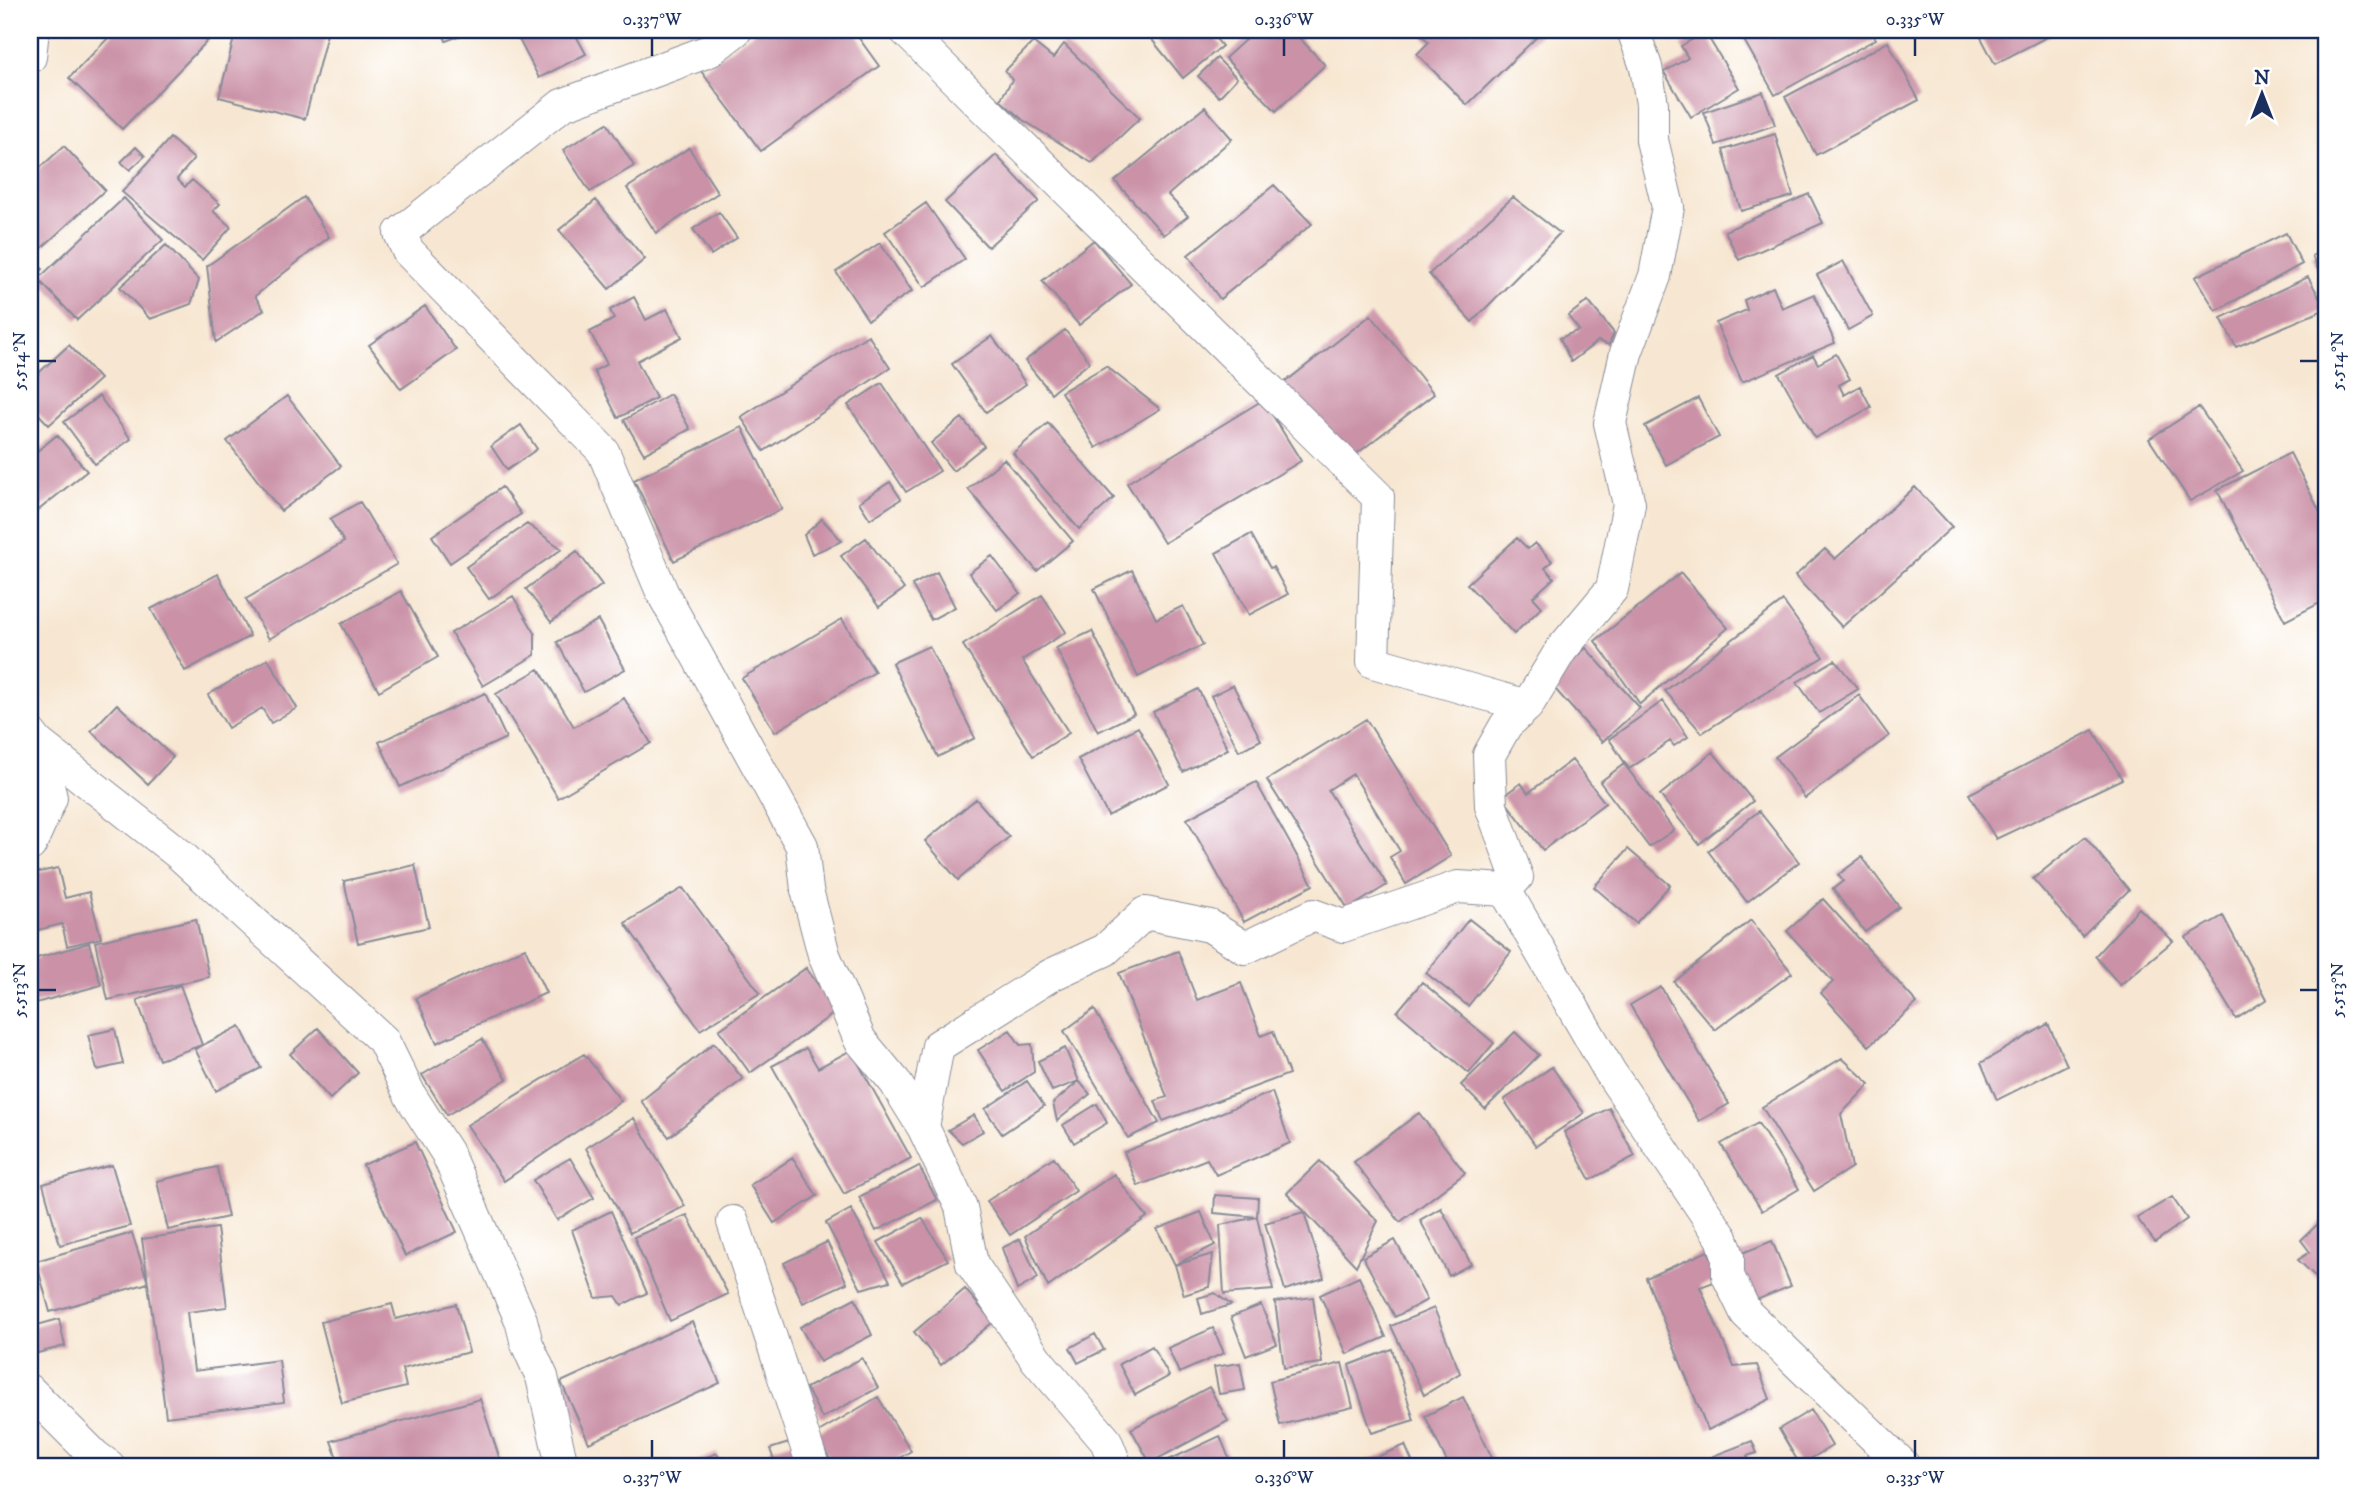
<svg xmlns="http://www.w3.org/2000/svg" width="2356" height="1496" font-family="'IM FELL DW Pica',serif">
	<rect width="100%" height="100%" fill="#fff"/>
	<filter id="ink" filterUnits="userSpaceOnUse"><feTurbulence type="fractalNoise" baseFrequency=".0143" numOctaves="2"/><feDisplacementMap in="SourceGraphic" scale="14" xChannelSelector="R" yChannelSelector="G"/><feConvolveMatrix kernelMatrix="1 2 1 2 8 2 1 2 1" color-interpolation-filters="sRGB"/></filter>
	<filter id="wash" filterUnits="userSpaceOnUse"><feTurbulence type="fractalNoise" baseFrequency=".00686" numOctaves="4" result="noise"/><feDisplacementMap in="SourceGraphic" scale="28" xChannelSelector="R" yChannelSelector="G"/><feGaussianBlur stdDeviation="1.57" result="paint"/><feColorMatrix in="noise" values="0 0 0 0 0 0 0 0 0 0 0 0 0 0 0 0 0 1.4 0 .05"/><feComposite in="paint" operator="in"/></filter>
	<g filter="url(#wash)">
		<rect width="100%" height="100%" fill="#f7e7d2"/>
		<g id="blocks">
			<path fill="#cb92a7" d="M 116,30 L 218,30 L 122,129 L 69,78 Z
				M 236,30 L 328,30 L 305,119 L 219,97 Z
				M 442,30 L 475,30 L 446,41 Z
				M 514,30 L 573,30 L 586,54 L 539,78 Z
				M 757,30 L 853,30 L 879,66 L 761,151 L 701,71 Z
				M 997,30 L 1030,30 L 1020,39 Z
				M 1144,30 L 1209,30 L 1222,46 L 1183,78 Z
				M 1256,30 L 1292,30 L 1325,65 L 1276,111 L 1225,58 Z
				M 1417,30 L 1544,30 L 1467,105 L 1417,54 L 1429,42 Z
				M 1661,30 L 1682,30 L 1665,37 Z
				M 1750,30 L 1870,30 L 1876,39 L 1775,95 L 1741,35 Z
				M 1977,30 L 2060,30 L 1995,64 Z
				M 1705,32 L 1739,88 L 1691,117 L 1664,72 L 1688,58 L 1681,46 Z
				M 1033,42 L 1053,58 L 1064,44 L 1140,118 L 1092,163 L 1023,120 L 1000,100 L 1012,80 L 1005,71 Z
				M 1888,42 L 1919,100 L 1816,155 L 1785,97 Z
				M 1217,58 L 1237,78 L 1219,97 L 1198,76 Z
				M 1763,92 L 1775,125 L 1716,145 L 1704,112 Z
				M 1205,107 L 1232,139 L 1168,195 L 1188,216 L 1164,235 L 1115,181 Z
				M 607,123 L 634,166 L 590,192 L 563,150 Z
				M 1775,134 L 1793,196 L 1741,211 L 1723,150 Z
				M 170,138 L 194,159 L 177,179 L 185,187 L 192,180 L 220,204 L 213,211 L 231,227 L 202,260 L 122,192 Z
				M 64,146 L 105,190 L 34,255 L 30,250 L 30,177 Z
				M 136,147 L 145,156 L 130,170 L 121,162 Z
				M 689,148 L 718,193 L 656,233 L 627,188 Z
				M 996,155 L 1039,201 L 988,247 L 945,202 Z
				M 1274,185 L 1312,224 L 1220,299 L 1188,255 Z
				M 1809,194 L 1823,223 L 1739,260 L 1725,231 Z
				M 304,197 L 329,237 L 255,296 L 264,310 L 216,342 L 207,266 Z
				M 1513,197 L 1560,233 L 1472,322 L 1429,274 Z
				M 124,198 L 163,240 L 77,320 L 38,279 Z
				M 596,200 L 645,259 L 609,289 L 559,230 Z
				M 926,203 L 965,259 L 924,287 L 885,232 Z
				M 719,212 L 737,238 L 711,255 L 693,229 Z
				M 2286,233 L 2302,264 L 2216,311 L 2195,277 Z
				M 1094,240 L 1131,284 L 1079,325 L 1042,281 Z
				M 880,243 L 912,291 L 868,320 L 836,272 Z
				M 166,245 L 199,280 L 191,304 L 150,319 L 120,287 Z
				M 2326,248 L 2326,287 L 2312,256 Z
				M 30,257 L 43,269 L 30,284 Z
				M 1843,261 L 1873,316 L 1848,330 L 1817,275 Z
				M 2308,277 L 2326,309 L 2236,347 L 2221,318 Z
				M 1773,287 L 1782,308 L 1814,294 L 1835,343 L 1742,382 L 1716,323 L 1747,310 L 1744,300 Z
				M 634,297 L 646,320 L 667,309 L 682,337 L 637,361 L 656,398 L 618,418 L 594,371 L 607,364 L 590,332 L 614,319 L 610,310 Z
				M 1588,301 L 1614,333 L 1609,345 L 1598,341 L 1571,362 L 1560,338 L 1579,330 L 1568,316 Z
				M 425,306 L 456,350 L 401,389 L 369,345 Z
				M 1371,315 L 1434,394 L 1346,462 L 1284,383 Z
				M 1065,330 L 1090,362 L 1051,393 L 1025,361 Z
				M 868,335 L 890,368 L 764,451 L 741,417 Z
				M 992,336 L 1026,384 L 986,412 L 952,364 Z
				M 69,345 L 100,379 L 49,425 L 30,405 L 30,381 Z
				M 1836,354 L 1850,379 L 1839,385 L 1844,395 L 1860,386 L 1871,407 L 1815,438 L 1779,374 L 1813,355 L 1818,364 Z
				M 1106,366 L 1160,409 L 1096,448 L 1061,392 Z
				M 882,383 L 940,471 L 906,492 L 848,405 Z
				M 670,394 L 690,429 L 644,454 L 624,420 Z
				M 99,396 L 131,439 L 95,464 L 64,422 Z
				M 287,396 L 341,466 L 281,511 L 227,441 Z
				M 1698,398 L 1719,437 L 1666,465 L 1645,426 Z
				M 1263,400 L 1301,461 L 1164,543 L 1127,483 Z
				M 2199,407 L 2243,471 L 2190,501 L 2149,439 Z
				M 962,418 L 984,446 L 953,471 L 931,443 Z
				M 1048,423 L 1114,498 L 1079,529 L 1013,453 Z
				M 521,425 L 537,449 L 507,470 L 491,446 Z
				M 742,427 L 782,509 L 674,561 L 634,480 Z
				M 57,435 L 87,471 L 30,517 L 30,457 Z
				M 2290,453 L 2326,524 L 2326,600 L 2285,621 L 2217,490 Z
				M 1004,459 L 1073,541 L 1037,571 L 968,489 Z
				M 890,482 L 901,499 L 870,519 L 859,502 Z
				M 502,487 L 521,514 L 450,563 L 432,536 Z
				M 1915,487 L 1952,527 L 1842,627 L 1795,576 L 1825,549 L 1835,559 Z
				M 360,502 L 397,564 L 269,639 L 246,599 L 344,542 L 330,519 Z
				M 822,519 L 842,541 L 812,554 L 804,535 Z
				M 527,524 L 562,549 L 489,599 L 466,567 Z
				M 1251,534 L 1270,568 L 1273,567 L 1288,594 L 1249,615 L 1216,553 Z
				M 866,538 L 904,589 L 879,607 L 841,556 Z
				M 1517,538 L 1528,549 L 1535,543 L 1552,561 L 1545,568 L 1554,578 L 1533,597 L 1542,607 L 1514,634 L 1467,584 Z
				M 577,551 L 602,585 L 551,622 L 526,589 Z
				M 992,556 L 1020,593 L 997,610 L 969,573 Z
				M 1132,570 L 1156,619 L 1183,606 L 1203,645 L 1138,677 L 1094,589 Z
				M 937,572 L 955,607 L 931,620 L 912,585 Z
				M 1681,573 L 1728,628 L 1640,704 L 1595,641 Z
				M 218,574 L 250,636 L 185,671 L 151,609 Z
				M 401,591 L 438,657 L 379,691 L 341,624 Z
				M 1042,595 L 1066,632 L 1022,660 L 1069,733 L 1033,756 L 963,645 Z
				M 513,596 L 535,633 L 535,655 L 483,686 L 451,633 Z
				M 1783,601 L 1823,657 L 1702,733 L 1665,691 Z
				M 842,619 L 875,672 L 775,732 L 742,678 Z
				M 598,620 L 625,669 L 584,692 L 557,642 Z
				M 1092,631 L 1134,714 L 1098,732 L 1056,648 Z
				M 929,646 L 975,738 L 938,757 L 892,663 Z
				M 1586,648 L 1640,708 L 1602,742 L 1548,681 Z
				M 268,659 L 297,708 L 271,723 L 262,708 L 228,728 L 208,695 Z
				M 1835,660 L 1858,689 L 1819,713 L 1797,682 Z
				M 539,669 L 574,727 L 624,698 L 651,743 L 558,798 L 496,694 Z
				M 1233,685 L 1261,740 L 1239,751 L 1211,696 Z
				M 1198,689 L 1228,749 L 1183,772 L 1153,712 Z
				M 485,693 L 506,738 L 400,787 L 379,742 Z
				M 1859,695 L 1889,736 L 1805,798 L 1775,757 Z
				M 1663,701 L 1688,737 L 1674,746 L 1670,741 L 1629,769 L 1609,739 Z
				M 117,704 L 173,757 L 148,784 L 91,731 Z
				M 1366,719 L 1451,856 L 1406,884 L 1390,857 L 1400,851 L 1353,774 L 1328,790 L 1387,885 L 1348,909 L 1267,780 Z
				M 1138,727 L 1169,784 L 1108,816 L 1078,759 Z
				M 2093,730 L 2122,779 L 1996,839 L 1969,794 Z
				M 1713,752 L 1753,801 L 1699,844 L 1660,795 Z
				M 1572,760 L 1605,803 L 1543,850 L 1502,797 L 1521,783 L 1528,793 Z
				M 1624,764 L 1674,830 L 1649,847 L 1600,782 Z
				M 1256,782 L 1313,885 L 1244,922 L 1187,819 Z
				M 976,799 L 1009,837 L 958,880 L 925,841 Z
				M 1759,811 L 1799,862 L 1747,902 L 1708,851 Z
				M 2085,837 L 2129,890 L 2082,936 L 2033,879 Z
				M 1628,849 L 1670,885 L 1636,923 L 1594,887 Z
				M 1862,857 L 1899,907 L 1865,932 L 1833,889 L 1843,881 L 1838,875 Z
				M 415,865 L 429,927 L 358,943 L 344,881 Z
				M 58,868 L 65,898 L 89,892 L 101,938 L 67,946 L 62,924 L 30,932 L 30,874 Z
				M 683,888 L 760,993 L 700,1030 L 625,923 Z
				M 1823,899 L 1917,1003 L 1869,1046 L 1821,993 L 1833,982 L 1787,931 Z
				M 2139,908 L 2173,941 L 2120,985 L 2095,956 Z
				M 2223,916 L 2267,999 L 2236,1019 L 2186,937 Z
				M 196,919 L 209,977 L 108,1000 L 95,942 Z
				M 1469,919 L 1511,952 L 1468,1006 L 1426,973 Z
				M 1751,920 L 1792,973 L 1715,1030 L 1674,982 Z
				M 89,943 L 101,985 L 32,1004 L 30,996 L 30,960 Z
				M 525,948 L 546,993 L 437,1043 L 416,998 Z
				M 1178,951 L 1197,1000 L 1241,983 L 1261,1036 L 1273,1031 L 1289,1074 L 1163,1121 L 1155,1101 L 1167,1097 L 1119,973 Z
				M 806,968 L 837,1011 L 750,1073 L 719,1030 Z
				M 1422,982 L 1494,1043 L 1469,1073 L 1397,1012 Z
				M 180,985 L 202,1045 L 159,1060 L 137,1000 Z
				M 1661,987 L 1729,1104 L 1699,1121 L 1630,1005 Z
				M 1094,1009 L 1159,1123 L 1128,1138 L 1064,1031 Z
				M 2048,1024 L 2067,1065 L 1997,1100 L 1981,1063 Z
				M 240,1026 L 261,1068 L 216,1091 L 195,1049 Z
				M 318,1028 L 358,1073 L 330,1099 L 290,1054 Z
				M 115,1029 L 123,1064 L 97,1070 L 88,1035 Z
				M 1010,1030 L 1020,1045 L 1032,1044 L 1034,1072 L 1005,1091 L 978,1050 Z
				M 1515,1032 L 1539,1055 L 1485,1109 L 1461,1085 Z
				M 482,1039 L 507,1079 L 447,1115 L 422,1075 Z
				M 714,1043 L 743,1079 L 669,1137 L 641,1101 Z
				M 806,1048 L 818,1068 L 851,1050 L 911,1158 L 844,1194 L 772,1066 Z
				M 1065,1048 L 1079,1081 L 1052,1091 L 1038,1061 Z
				M 584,1054 L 621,1101 L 504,1181 L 467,1125 Z
				M 1842,1058 L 1870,1084 L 1841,1114 L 1852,1167 L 1814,1191 L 1762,1107 Z
				M 1552,1067 L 1584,1113 L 1536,1146 L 1504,1100 Z
				M 1027,1081 L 1044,1106 L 1002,1134 L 985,1109 Z
				M 1079,1081 L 1090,1094 L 1057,1121 L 1053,1103 Z
				M 1272,1092 L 1290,1143 L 1216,1175 L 1207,1159 L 1138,1186 L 1124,1152 Z
				M 1097,1104 L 1107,1123 L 1074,1143 L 1063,1125 Z
				M 1609,1108 L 1635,1156 L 1590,1180 L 1564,1132 Z
				M 1419,1113 L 1465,1173 L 1400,1222 L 1354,1162 Z
				M 974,1115 L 983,1131 L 962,1143 L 948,1130 Z
				M 634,1118 L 685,1206 L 630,1233 L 586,1148 Z
				M 1758,1123 L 1799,1189 L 1762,1211 L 1721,1144 Z
				M 415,1142 L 457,1232 L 405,1256 L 363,1165 Z
				M 1054,1157 L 1076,1191 L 1010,1235 L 987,1201 Z
				M 570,1158 L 594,1198 L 557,1220 L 533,1180 Z
				M 793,1158 L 817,1196 L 774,1223 L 750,1185 Z
				M 1320,1161 L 1378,1221 L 1356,1266 L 1287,1193 Z
				M 112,1165 L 130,1226 L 60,1245 L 43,1184 Z
				M 919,1166 L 937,1200 L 876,1231 L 859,1197 Z
				M 217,1167 L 228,1217 L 168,1230 L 157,1181 Z
				M 1114,1174 L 1147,1217 L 1048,1287 L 1025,1236 Z
				M 1215,1195 L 1258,1198 L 1257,1217 L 1214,1213 Z
				M 2172,1197 L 2187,1219 L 2155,1242 L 2137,1218 Z
				M 1441,1208 L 1471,1264 L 1449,1276 L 1420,1220 Z
				M 851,1209 L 890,1281 L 861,1289 L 826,1223 Z
				M 611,1211 L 647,1293 L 622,1305 L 616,1296 L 596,1298 L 572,1230 Z
				M 1201,1212 L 1215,1245 L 1175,1265 L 1157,1229 Z
				M 1304,1212 L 1324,1278 L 1285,1290 L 1265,1223 Z
				M 687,1215 L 728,1294 L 670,1321 L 634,1237 Z
				M 1257,1217 L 1273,1290 L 1224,1294 L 1220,1225 Z
				M 922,1218 L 948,1260 L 903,1283 L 878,1242 Z
				M 2324,1218 L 2326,1221 L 2326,1274 L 2319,1280 L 2298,1260 L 2310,1252 L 2301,1240 Z
				M 217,1228 L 227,1307 L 187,1312 L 194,1371 L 279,1360 L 284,1402 L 166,1417 L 142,1239 Z
				M 132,1233 L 148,1283 L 50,1312 L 36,1261 Z
				M 1020,1239 L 1038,1278 L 1017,1290 L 1002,1248 Z
				M 1395,1240 L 1427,1300 L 1395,1317 L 1363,1257 Z
				M 1772,1241 L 1791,1286 L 1754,1301 L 1735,1256 Z
				M 827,1242 L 847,1283 L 803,1303 L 784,1263 Z
				M 1708,1251 L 1722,1279 L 1700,1287 L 1734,1367 L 1757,1365 L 1770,1399 L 1708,1430 L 1646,1278 Z
				M 1213,1254 L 1209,1287 L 1184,1295 L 1175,1265 Z
				M 1359,1277 L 1386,1337 L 1347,1354 L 1320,1295 Z
				M 965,1289 L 993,1322 L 941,1365 L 914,1332 Z
				M 1215,1293 L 1231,1305 L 1202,1314 L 1198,1298 Z
				M 1313,1297 L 1322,1363 L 1284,1368 L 1275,1302 Z
				M 855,1298 L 872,1335 L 820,1362 L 800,1327 Z
				M 392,1304 L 396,1319 L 456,1304 L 469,1352 L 402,1369 L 406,1387 L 342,1403 L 321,1322 Z
				M 1261,1305 L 1277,1344 L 1246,1356 L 1231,1317 Z
				M 1434,1308 L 1460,1373 L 1424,1395 L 1391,1326 Z
				M 59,1319 L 65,1346 L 30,1355 L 30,1327 Z
				M 692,1322 L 720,1383 L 589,1443 L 561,1382 Z
				M 1213,1328 L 1224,1353 L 1179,1373 L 1168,1348 Z
				M 1095,1334 L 1104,1350 L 1078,1363 L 1070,1348 Z
				M 1152,1346 L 1169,1376 L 1135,1395 L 1119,1364 Z
				M 1392,1349 L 1414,1420 L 1372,1433 L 1349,1365 Z
				M 862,1358 L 878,1388 L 822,1418 L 806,1388 Z
				M 1240,1363 L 1245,1390 L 1219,1394 L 1214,1367 Z
				M 1342,1363 L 1353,1407 L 1280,1425 L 1270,1381 Z
				M 1209,1387 L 1228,1421 L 1150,1463 L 1131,1429 Z
				M 878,1397 L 911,1451 L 886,1466 L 834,1466 L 815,1434 Z
				M 1463,1397 L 1496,1466 L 1449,1466 L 1425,1416 Z
				M 480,1399 L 502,1466 L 340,1466 L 331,1441 Z
				M 1811,1410 L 1832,1446 L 1800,1465 L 1779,1429 Z
				M 1220,1436 L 1232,1466 L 1156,1466 Z
				M 795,1441 L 803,1466 L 776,1466 L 770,1449 Z
				M 1752,1441 L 1757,1453 L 1747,1456 L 1751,1466 L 1717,1466 L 1713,1456 Z
				M 1405,1445 L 1414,1466 L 1356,1466 Z
				M 717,1453 L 722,1466 L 685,1466 Z"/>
		</g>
	</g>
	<g filter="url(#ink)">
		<use href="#blocks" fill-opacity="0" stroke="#898b98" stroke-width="2"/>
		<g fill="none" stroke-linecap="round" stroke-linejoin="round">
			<g stroke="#898b98" stroke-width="34">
				<path id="minor" d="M 736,30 L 709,51 L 562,105 L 400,233 L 408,251 L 603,451 L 662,592 L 802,846 L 807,890 L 824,955 L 860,1040 L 895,1082 L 923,1127 L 961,1207 L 972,1264 L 1036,1359 L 1106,1441 L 1116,1466
					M 905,30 L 1378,497 L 1373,662 L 1527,706
					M 30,57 L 33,30
					M 30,733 L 38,743 L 179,854 L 383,1040 L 411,1097 L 447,1153 L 521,1320 L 527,1344 L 542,1377 L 562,1466
					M 30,845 L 51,798 L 38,743
					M 1505,890 L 1610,1072 L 1722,1238 L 1728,1256 L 1728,1276 L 1746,1313 L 1904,1466
					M 923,1127 L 938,1046 L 1051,975 L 1105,950 L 1145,913 L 1210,926 L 1245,948 L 1313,915 L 1343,926 L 1458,887 L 1505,890 L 1517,877 L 1491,806 L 1489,755 L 1506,725 L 1527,706 L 1561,650 L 1612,589 L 1629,504 L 1610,423 L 1626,353 L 1655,276 L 1668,207 L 1652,140 L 1652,104 L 1646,67 L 1633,30
					M 733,1222 L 813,1466
					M 30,1391 L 95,1456 L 109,1466"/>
			</g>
			<use href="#minor" stroke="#fff" stroke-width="32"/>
		</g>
	</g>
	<path fill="none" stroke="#1b2f5e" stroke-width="2.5" d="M 652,38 L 652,56M 1284,38 L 1284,56M 1915,38 L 1915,56M 38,361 L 56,361M 2300,361 L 2318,361M 38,990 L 56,990M 2300,990 L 2318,990M 652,1440 L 652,1458M 1284,1440 L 1284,1458M 1915,1440 L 1915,1458"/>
	<rect width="2356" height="1496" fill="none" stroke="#fff" stroke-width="77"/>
	<g transform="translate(2262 94)" stroke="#ffffff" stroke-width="5" paint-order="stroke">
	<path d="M0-5L12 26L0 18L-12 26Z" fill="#1b2f5e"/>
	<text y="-10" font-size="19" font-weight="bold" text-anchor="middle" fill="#1b2f5e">N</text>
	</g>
	<rect x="38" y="38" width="2280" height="1420" fill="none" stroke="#1b2f5e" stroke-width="2.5"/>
	<g font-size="18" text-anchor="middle" fill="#1b2f5e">
		<text x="652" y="25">0.337°W</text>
		<text x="1284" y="25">0.336°W</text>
		<text x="1915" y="25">0.335°W</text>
		<text transform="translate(19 361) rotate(-90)" y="6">5.514°N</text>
		<text transform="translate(2337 361) rotate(-90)" y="6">5.514°N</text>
		<text transform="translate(19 990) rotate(-90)" y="6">5.513°N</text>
		<text transform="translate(2337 990) rotate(-90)" y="6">5.513°N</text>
		<text x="652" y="1483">0.337°W</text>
		<text x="1284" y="1483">0.336°W</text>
		<text x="1915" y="1483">0.335°W</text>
	</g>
</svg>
